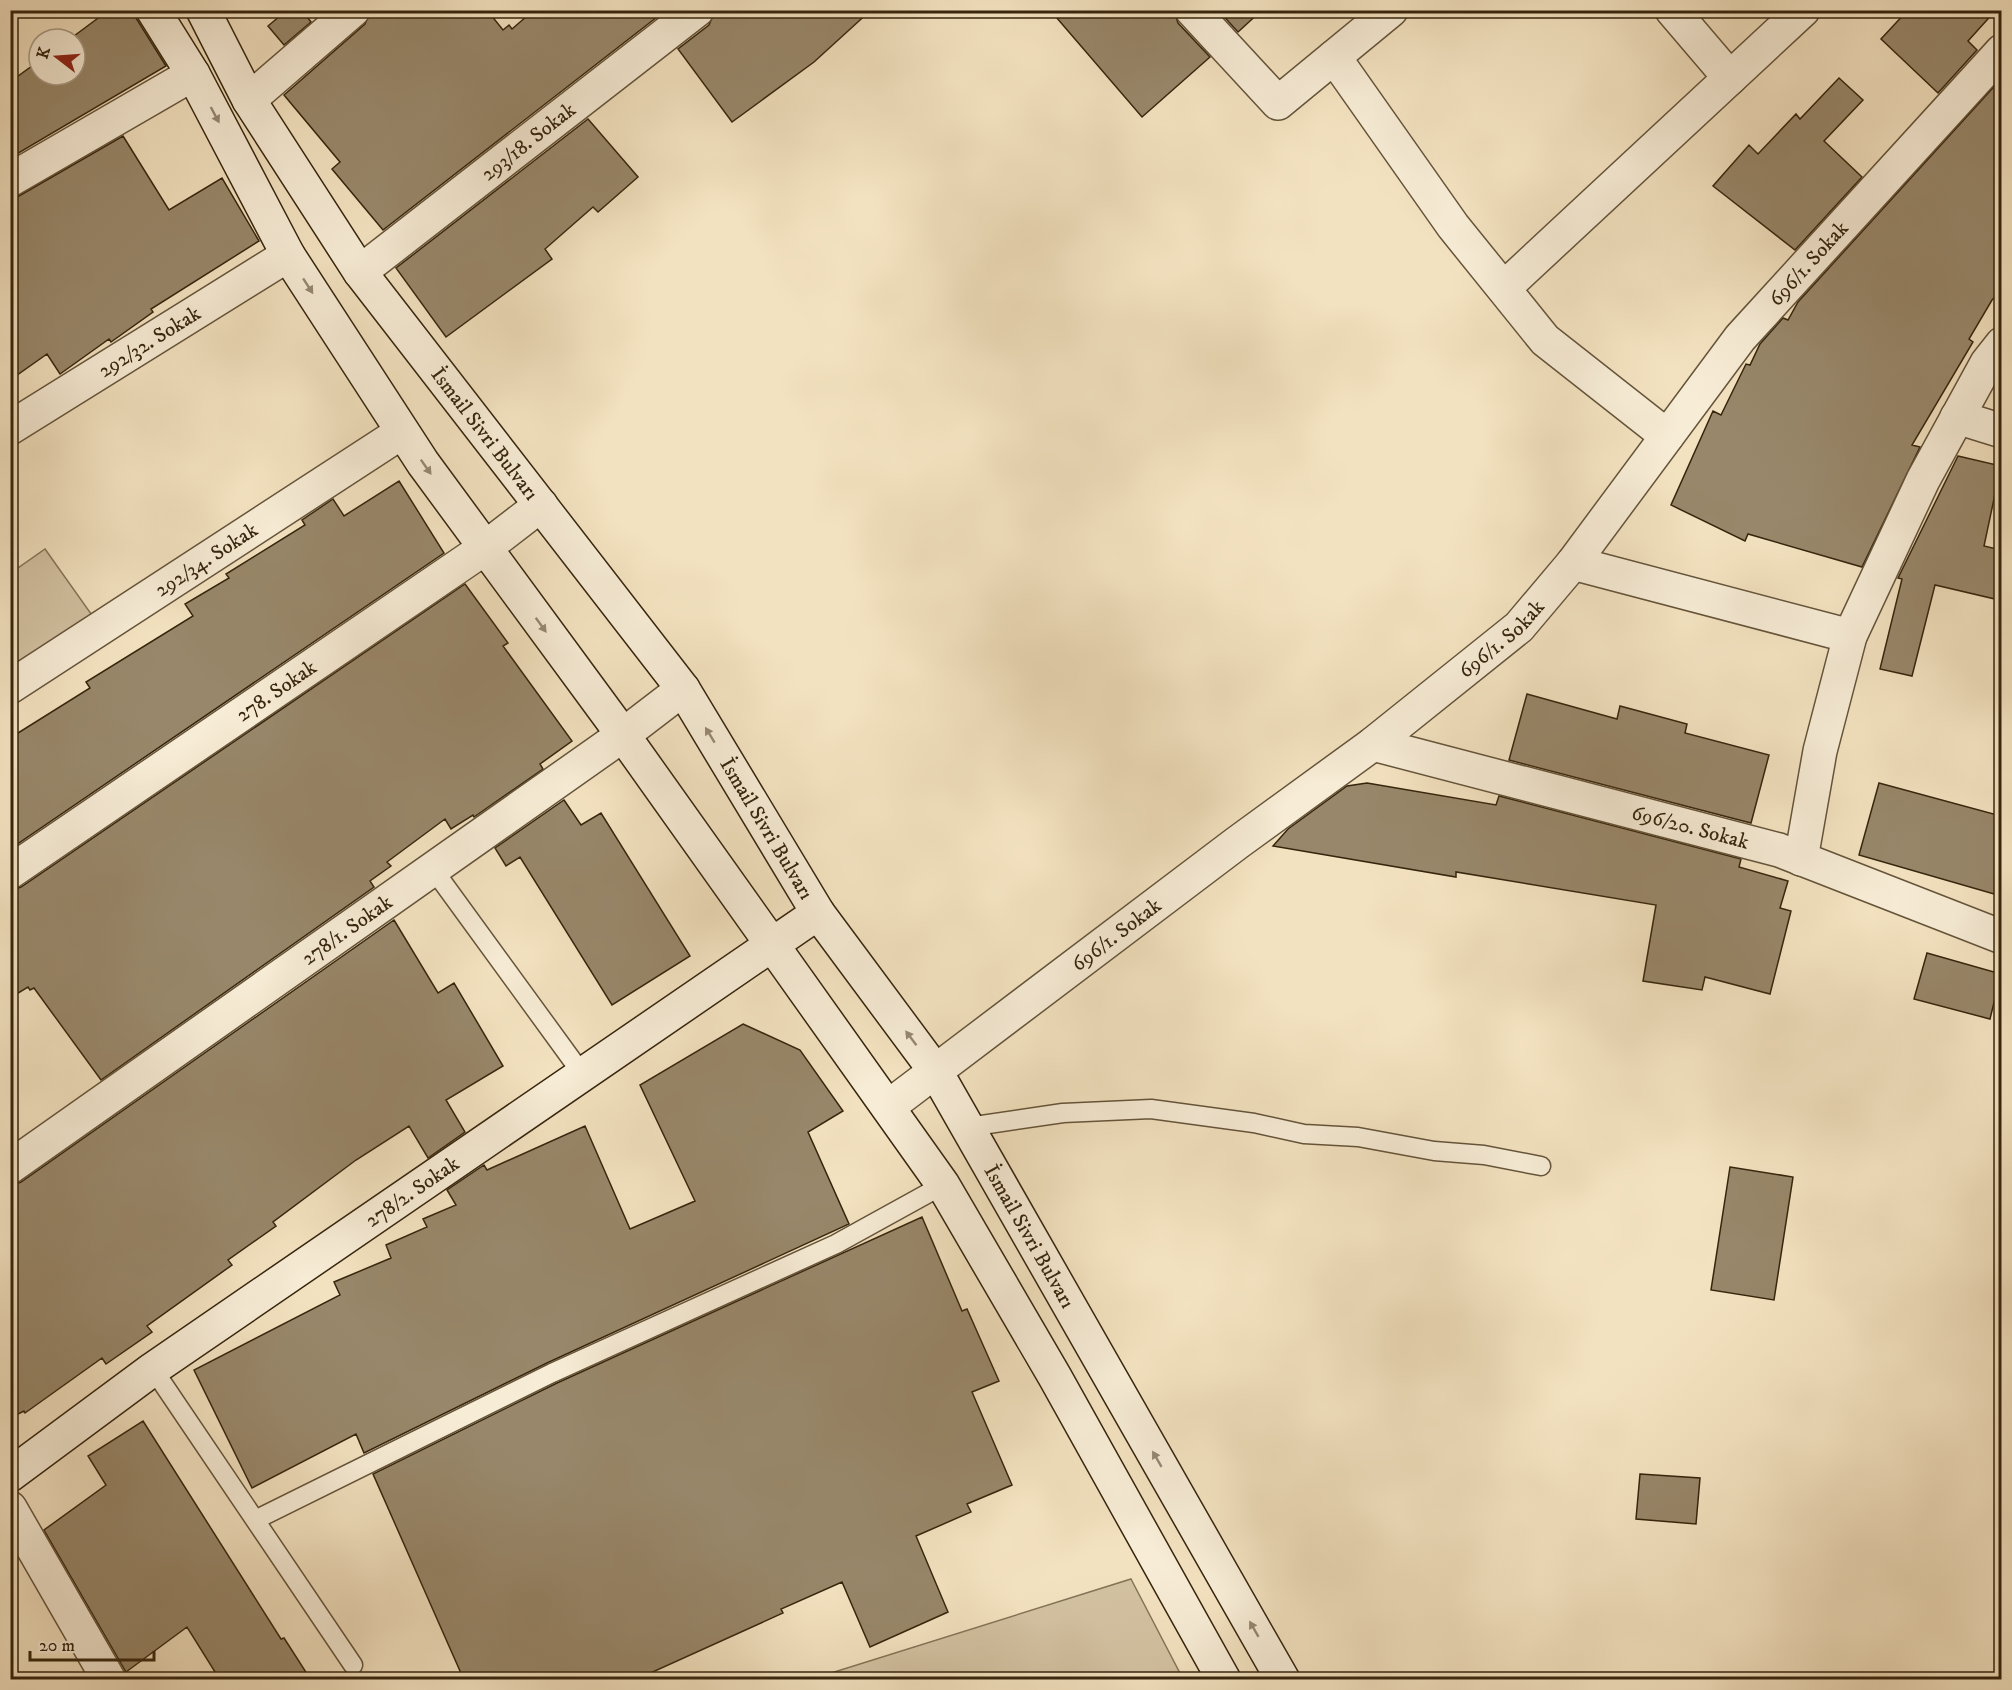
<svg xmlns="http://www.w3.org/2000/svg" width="2012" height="1690" font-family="'IM FELL DW Pica',serif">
	<rect width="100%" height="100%" fill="#f3e2c0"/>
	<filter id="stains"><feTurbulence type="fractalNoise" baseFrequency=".00333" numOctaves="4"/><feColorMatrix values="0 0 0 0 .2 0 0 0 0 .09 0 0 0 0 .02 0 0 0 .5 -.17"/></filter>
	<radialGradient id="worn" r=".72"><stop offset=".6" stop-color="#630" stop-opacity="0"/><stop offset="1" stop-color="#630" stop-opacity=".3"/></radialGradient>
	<path fill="#d3c2a2" stroke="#847458" stroke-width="1.5" d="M 45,549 L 94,618 L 11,675 L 11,573 Z
		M 1131,1579 L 1183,1679 L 812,1679 Z"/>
	<path fill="#98876a" stroke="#36250d" stroke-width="1.5" d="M 109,10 L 131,10 L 166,66 L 10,158 L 10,82 L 39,61 L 39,75 L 75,75 L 75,39 L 70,39 Z
		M 287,10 L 302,10 L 311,22 L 284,45 L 268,26 Z
		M 371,10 L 487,10 L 503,30 L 509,25 L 512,29 L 534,10 L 666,10 L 383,230 L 332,169 L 340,162 L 284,95 L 365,24 Z
		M 715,10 L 871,10 L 814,62 L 732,122 L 678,49 L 709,25 Z
		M 1050,10 L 1174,10 L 1178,23 L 1210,57 L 1142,117 Z
		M 1218,10 L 1262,10 L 1238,32 Z
		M 1908,10 L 1996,10 L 1968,41 L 1977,50 L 1938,93 L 1881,39 Z
		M 1839,78 L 1863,100 L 1824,141 L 1862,177 L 1795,250 L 1713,186 L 1749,145 L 1758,154 L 1796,114 L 1800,119 Z
		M 2001,79 L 2001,291 L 1992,300 L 1969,339 L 1973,342 L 1912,445 L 1920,447 L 1862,567 L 1748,534 L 1745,541 L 1671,505 L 1713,411 L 1721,415 L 1746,364 L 1750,365 L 1760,344 L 1783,318 L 1788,320 L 1798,302 Z
		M 588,119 L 638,177 L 598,212 L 593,207 L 545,249 L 552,259 L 446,337 L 396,268 Z
		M 123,136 L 169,210 L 222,178 L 259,241 L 151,309 L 153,312 L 111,342 L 109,339 L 60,374 L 47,354 L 10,380 L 10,199 L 19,196 Z
		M 1958,456 L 2001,466 L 1984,546 L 2001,550 L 2001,571 L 1995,599 L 1935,585 L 1912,676 L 1880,669 L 1902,579 L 1898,578 Z
		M 399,481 L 444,553 L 10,849 L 10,738 L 90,688 L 86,682 L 193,616 L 185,604 L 229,578 L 226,574 L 305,525 L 302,520 L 333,499 L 344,516 Z
		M 465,584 L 508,643 L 503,646 L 572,741 L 540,764 L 543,769 L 474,817 L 473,815 L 451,829 L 445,819 L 387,862 L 391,866 L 370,881 L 374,887 L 101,1080 L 34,988 L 30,990 L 28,987 L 10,998 L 10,891 L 21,887 Z
		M 1527,694 L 1617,719 L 1620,706 L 1687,724 L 1685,733 L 1769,755 L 1751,823 L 1509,760 Z
		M 1367,783 L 1496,805 L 1499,796 L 1741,859 L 1739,867 L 1788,881 L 1780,908 L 1791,911 L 1770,994 L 1705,977 L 1702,990 L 1643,981 L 1656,905 L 1456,872 L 1456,877 L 1273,846 L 1288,829 L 1347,786 Z
		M 1879,783 L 2001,816 L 2001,896 L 1859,855 Z
		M 564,800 L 581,825 L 601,813 L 690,956 L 612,1005 L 520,857 L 506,866 L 495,848 Z
		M 394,920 L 438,993 L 454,983 L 503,1066 L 446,1100 L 465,1132 L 428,1158 L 409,1126 L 356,1160 L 273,1222 L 276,1226 L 228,1260 L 232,1265 L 147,1326 L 152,1332 L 106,1364 L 102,1358 L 25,1413 L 24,1411 L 10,1418 L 10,1186 L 21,1182 Z
		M 1927,953 L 2001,974 L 1990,1019 L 1914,999 Z
		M 743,1024 L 800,1050 L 843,1111 L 808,1132 L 849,1224 L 547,1363 L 364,1453 L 356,1434 L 252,1488 L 194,1370 L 340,1295 L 334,1282 L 391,1258 L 386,1245 L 427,1227 L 423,1219 L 456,1205 L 447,1190 L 484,1165 L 487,1170 L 585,1126 L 630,1229 L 695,1201 L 640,1085 Z
		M 1730,1167 L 1793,1177 L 1774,1300 L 1711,1290 Z
		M 922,1217 L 962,1311 L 967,1309 L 999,1381 L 972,1392 L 1012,1485 L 967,1504 L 971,1512 L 916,1536 L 948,1612 L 870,1647 L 842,1582 L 781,1609 L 783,1613 L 635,1680 L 464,1680 L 373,1474 L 557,1383 Z
		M 143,1421 L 281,1639 L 284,1638 L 311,1680 L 220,1680 L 187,1627 L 126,1672 L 44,1530 L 106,1485 L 88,1456 Z
		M 1640,1474 L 1700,1478 L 1696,1524 L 1636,1519 Z"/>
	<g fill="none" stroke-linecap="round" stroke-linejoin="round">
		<g stroke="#65543a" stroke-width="21">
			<path id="lane" d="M 433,869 L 583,1075
				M 968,1127 L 1063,1113 L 1151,1109 L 1254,1123 L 1304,1134 L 1358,1137 L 1434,1151 L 1484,1155 L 1541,1166
				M 153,1369 L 353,1665
				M 255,1520 L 552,1373 L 836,1244 L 943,1185"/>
		</g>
		<g stroke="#65543a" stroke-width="36">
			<g id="street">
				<path d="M 1192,10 L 1278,103 L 1391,10"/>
				<path d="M 1672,10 L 1730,78"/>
				<path d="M 1334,57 L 1453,226 L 1545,340 L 1667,436"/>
				<path d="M 249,100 L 353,10"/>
				<path d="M 10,180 L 193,74"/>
				<path id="s1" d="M 360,272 L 697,10"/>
				<path d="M 1504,288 L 1803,10"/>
				<path d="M 1957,417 L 2002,431"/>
				<path id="s2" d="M 10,428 L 288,255"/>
				<path d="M 1573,563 L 1850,636"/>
				<path id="s3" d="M 10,687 L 402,432"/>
				<path id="s4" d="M 1373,744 L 1779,850 L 2002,937"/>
				<path d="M 1801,859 L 1820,751 L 1850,636 L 1923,480 L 1987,363 L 2002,344"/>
				<path id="s5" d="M 10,872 L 485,548 L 541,505"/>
				<path id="s6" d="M 888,1107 L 1237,843 L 1373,744 L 1519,627 L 1573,563 L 1740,338 L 2002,51"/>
				<path id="s7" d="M 10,1167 L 623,735 L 683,689"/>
				<path d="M 10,1508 L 109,1680"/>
			</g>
		</g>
		<g stroke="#36250d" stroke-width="36">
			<g id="secondary">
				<path d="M 153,10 L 193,74 L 288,255 L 423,463 L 623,735 L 943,1185 L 1055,1377 L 1224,1680"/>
				<path id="s8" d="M 203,10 L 249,100 L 360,272 L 683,689 L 818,913 L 936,1072 L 1283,1680"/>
				<path id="s9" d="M 10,1475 L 153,1369 L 818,913"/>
			</g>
		</g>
		<use href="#lane" stroke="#f7ecd6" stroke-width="18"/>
		<use href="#street" stroke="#f7ecd6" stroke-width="33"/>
		<use href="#secondary" stroke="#f7ecd6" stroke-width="33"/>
	</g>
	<defs><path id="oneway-solid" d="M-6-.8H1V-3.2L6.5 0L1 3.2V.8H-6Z" transform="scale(1.5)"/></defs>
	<g fill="#968872">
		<use href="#oneway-solid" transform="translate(215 115) rotate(62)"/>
		<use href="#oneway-solid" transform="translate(308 286) rotate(57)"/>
		<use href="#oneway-solid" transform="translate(426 467) rotate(55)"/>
		<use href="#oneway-solid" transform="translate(541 625) rotate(54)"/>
		<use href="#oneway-solid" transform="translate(710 735) rotate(-121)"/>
		<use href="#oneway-solid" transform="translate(911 1038) rotate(-127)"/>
		<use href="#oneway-solid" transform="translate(1157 1459) rotate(-120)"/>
		<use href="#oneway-solid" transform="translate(1254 1629) rotate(-120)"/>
	</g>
	<g text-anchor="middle" stroke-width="4.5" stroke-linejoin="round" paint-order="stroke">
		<g font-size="21" fill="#36250d" stroke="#f7ecd6">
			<text dy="7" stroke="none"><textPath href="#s1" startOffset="213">293/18. Sokak</textPath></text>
			<text dy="7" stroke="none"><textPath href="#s6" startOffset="1258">696/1. Sokak</textPath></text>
			<text dy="7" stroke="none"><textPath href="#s2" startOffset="164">292/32. Sokak</textPath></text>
			<text dy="7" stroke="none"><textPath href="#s8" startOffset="510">İsmail Sivri Bulvarı</textPath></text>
			<text dy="7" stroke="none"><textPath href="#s3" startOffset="234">292/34. Sokak</textPath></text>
			<text dy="7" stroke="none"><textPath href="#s6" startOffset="772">696/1. Sokak</textPath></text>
			<text dy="7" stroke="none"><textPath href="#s5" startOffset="322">278. Sokak</textPath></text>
			<text dy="7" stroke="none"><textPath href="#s4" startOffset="328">696/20. Sokak</textPath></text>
			<text dy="7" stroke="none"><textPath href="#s8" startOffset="996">İsmail Sivri Bulvarı</textPath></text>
			<text dy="7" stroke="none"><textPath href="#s7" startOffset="412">278/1. Sokak</textPath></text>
			<text dy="7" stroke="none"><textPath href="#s6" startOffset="286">696/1. Sokak</textPath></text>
			<text dy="7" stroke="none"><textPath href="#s9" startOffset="492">278/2. Sokak</textPath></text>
			<text dy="7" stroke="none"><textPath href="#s8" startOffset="1482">İsmail Sivri Bulvarı</textPath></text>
		</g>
	</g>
	<rect width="2012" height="1690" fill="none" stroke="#f3e2c0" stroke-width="36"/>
	<rect x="12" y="12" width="1988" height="1666" fill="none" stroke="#36250d" stroke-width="3"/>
	<rect x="18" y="18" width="1976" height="1654" fill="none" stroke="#36250d" stroke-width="1.5"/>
	<g transform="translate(57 57) rotate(287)"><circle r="28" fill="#f7ecd6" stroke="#aa9c86" stroke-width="1.5"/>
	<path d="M0-4.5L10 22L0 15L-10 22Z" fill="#8f2418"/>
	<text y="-9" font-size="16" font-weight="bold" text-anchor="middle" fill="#36250d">K</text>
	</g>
	<path d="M30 1651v9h124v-9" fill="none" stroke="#36250d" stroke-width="3"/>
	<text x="39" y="1651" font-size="18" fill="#36250d" stroke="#f7ecd6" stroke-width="4.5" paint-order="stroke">20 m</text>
	<rect width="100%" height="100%" filter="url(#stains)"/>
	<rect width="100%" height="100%" fill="url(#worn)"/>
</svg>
